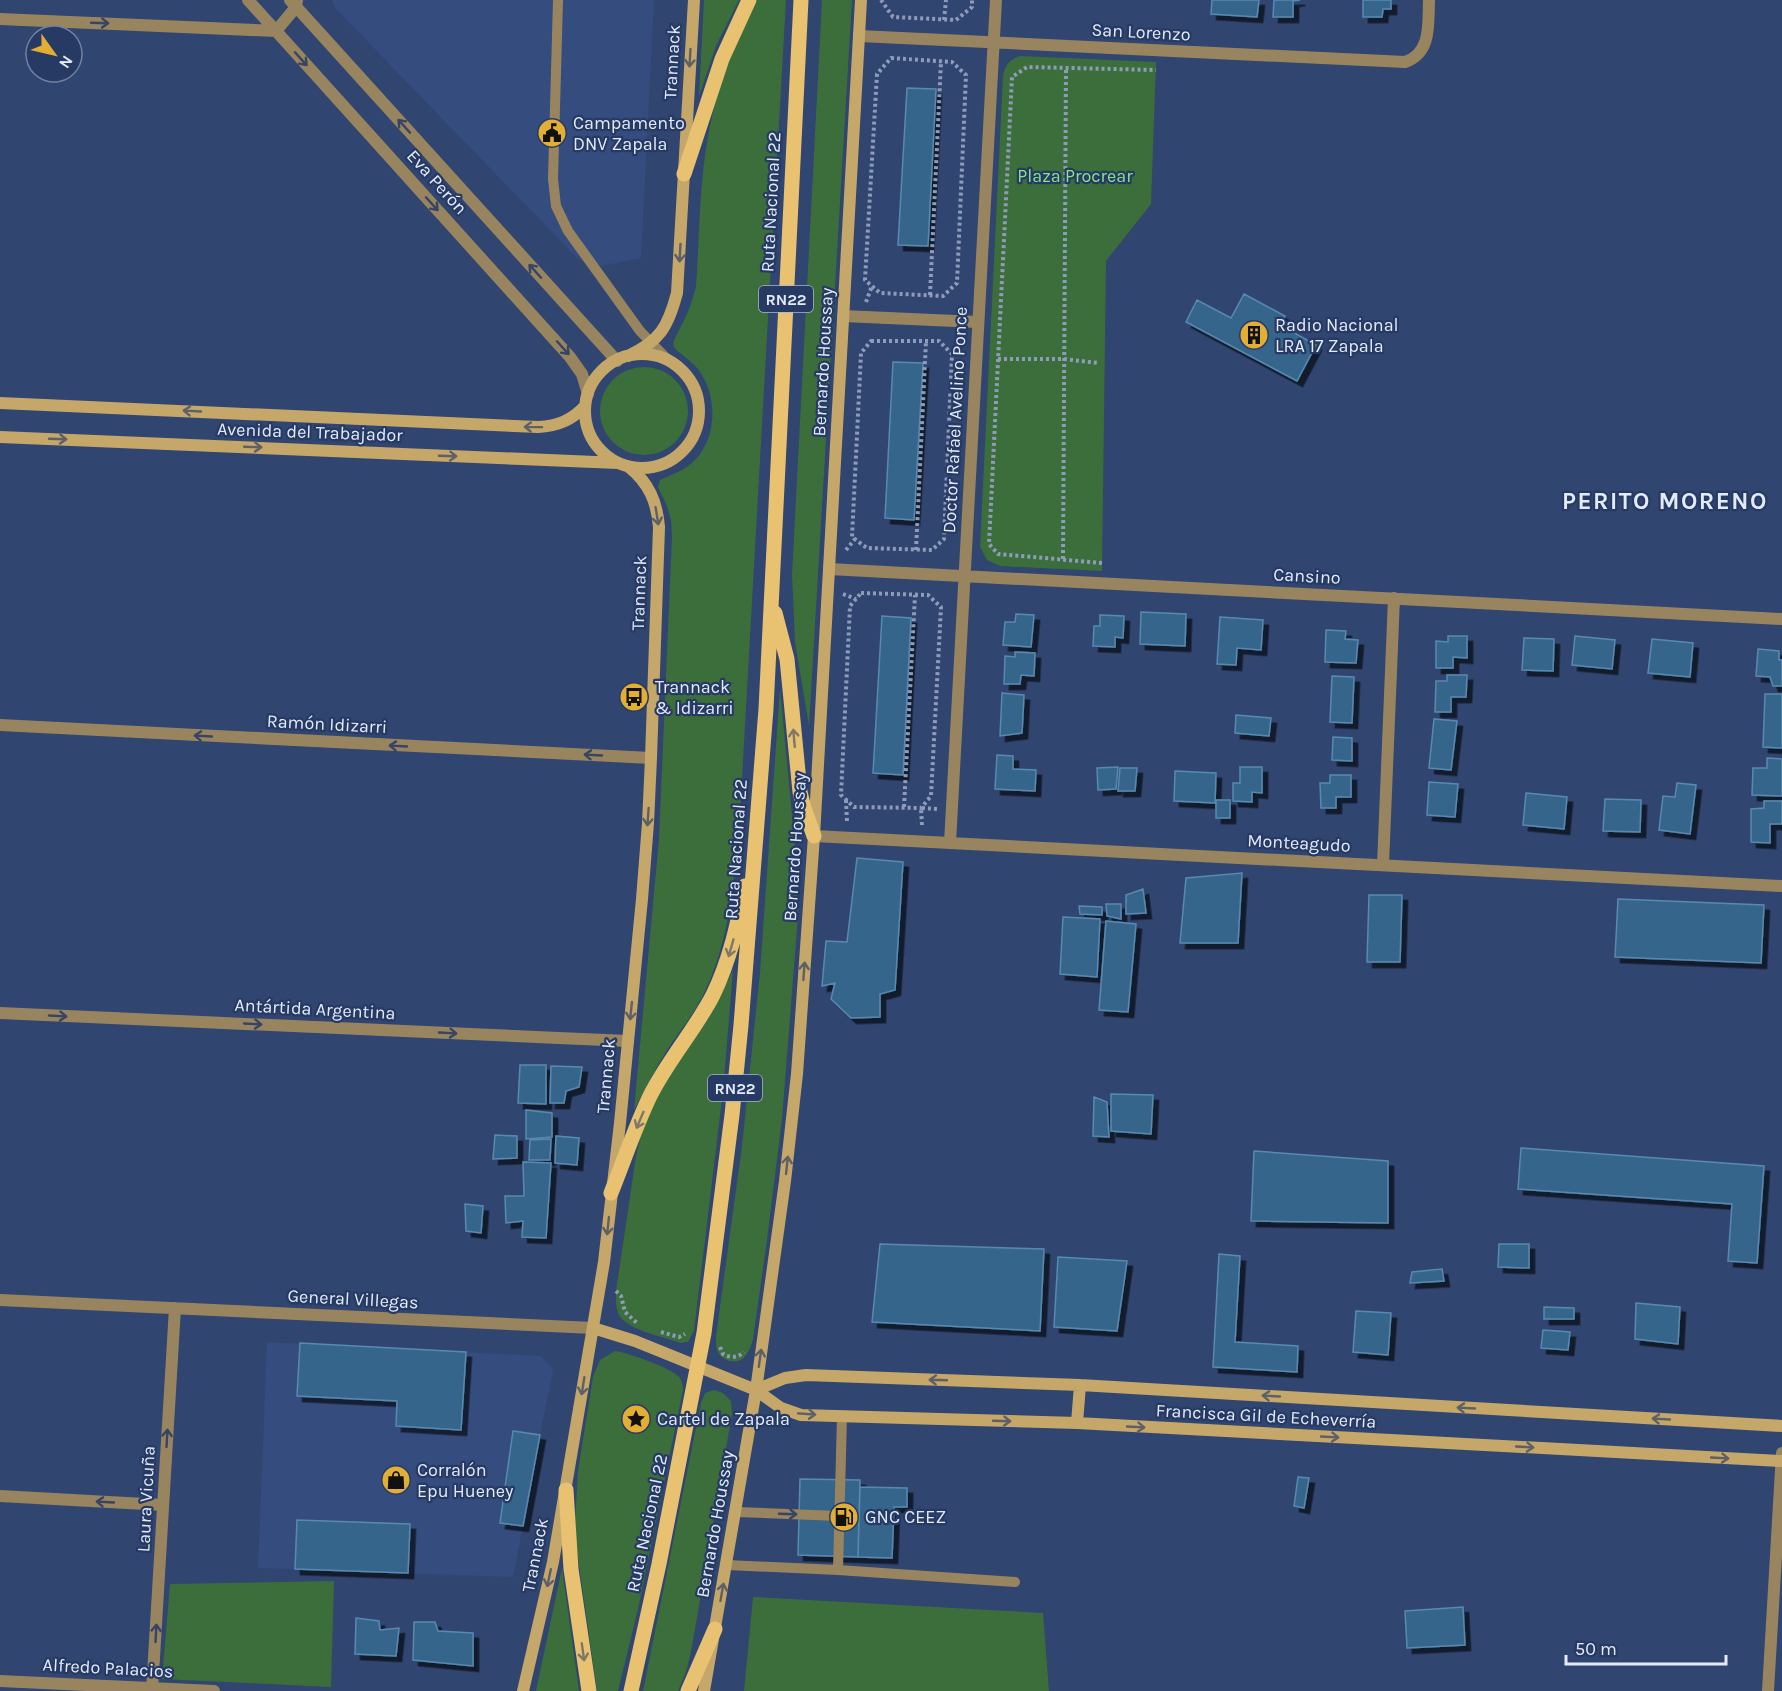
<svg xmlns="http://www.w3.org/2000/svg" width="1782" height="1691" font-family="Karla,sans-serif">
	<defs>
		<filter id="shadow"><feDropShadow dx="5.5" dy="5.5" stdDeviation="0" flood-color="#0009"/></filter>
	</defs>
	<rect width="100%" height="100%" fill="#304570"/>
	<path fill="#354c7e" d="M 332,0 L 654,0 L 641,258 L 602,266 L 579,260 L 335,8 Z
		M 267,1342 L 541,1356 L 553,1369 L 513,1577 L 258,1568 Z"/>
	<path fill="#3b6e3b" d="M 704,0 L 739,0 L 716,46 L 699,96 Z
		M 757,0 L 786,0 L 740,814 C 734,876 731,944 700,1001 C 691,1018 678,1033 667,1050 C 655,1069 645,1090 634,1110 L 659,839 L 672,536 L 671,520 L 667,506 L 658,487 L 660,480 C 673,474 686,470 696,459 C 718,435 717,394 698,369 C 693,362 676,351 674,347 C 672,341 677,335 679,330 C 687,316 692,302 696,287 C 700,228 699,169 713,112 C 722,72 739,36 757,0 Z
		M 822,0 L 852,0 L 809,726 L 795,642 L 792,575 Z
		M 1020,56 L 1156,62 L 1151,204 L 1106,261 L 1102,571 L 1000,566 L 987,560 L 980,547 L 1003,76 C 1005,65 1009,60 1020,56 Z
		M600 411a44 44 0 1 1 88 0a44 44 0 1 1-88 0Z
		M 780,689 L 797,868 L 798,916 L 782,1119 L 767,1240 L 753,1339 C 750,1352 743,1366 727,1360 C 722,1358 719,1355 717,1350 C 716,1346 716,1340 716,1336 L 742,1146 L 760,972 Z
		M 733,970 L 723,1091 L 694,1331 L 688,1342 L 680,1343 C 665,1337 627,1330 619,1315 C 615,1307 616,1299 616,1291 L 636,1156 L 641,1135 L 657,1095 L 716,1004 Z
		M 615,1351 C 627,1352 670,1368 678,1376 C 682,1380 683,1384 683,1390 L 638,1609 L 618,1691 L 597,1691 L 576,1544 L 575,1521 L 578,1471 L 593,1377 L 600,1360 Z
		M 714,1390 L 723,1393 L 731,1401 L 732,1414 L 691,1652 L 686,1672 L 678,1691 L 643,1691 L 701,1403 L 705,1393 Z
		M 562,1568 L 579,1691 L 536,1691 Z
		M 334,1581 L 331,1687 L 162,1679 L 170,1584 Z
		M 753,1597 L 1043,1613 L 1049,1691 L 744,1691 Z"/>
	<path fill="#36658a" stroke="#5989b0" stroke-width="1.5" filter="url(#shadow)" d="M 1212,0 L 1259,0 L 1257,17 L 1211,14 Z
		M 1274,0 L 1300,0 L 1293,1 L 1293,17 L 1273,17 Z
		M 1363,0 L 1391,0 L 1391,9 L 1383,9 L 1382,17 L 1363,17 Z
		M 907,88 L 936,89 L 928,246 L 898,245 Z
		M 1244,294 L 1285,316 L 1280,325 L 1316,345 L 1297,381 L 1186,322 L 1197,300 L 1231,318 Z
		M 893,362 L 923,363 L 914,520 L 885,518 Z
		M 1141,612 L 1186,614 L 1185,646 L 1140,644 Z
		M 1016,614 L 1034,615 L 1031,647 L 1003,645 L 1005,622 L 1015,622 Z
		M 1100,615 L 1124,616 L 1123,638 L 1115,637 L 1115,647 L 1093,646 L 1094,626 L 1100,626 Z
		M 882,616 L 911,618 L 903,775 L 873,773 Z
		M 1220,617 L 1263,620 L 1261,650 L 1237,648 L 1236,665 L 1217,664 Z
		M 1326,630 L 1346,631 L 1345,639 L 1358,640 L 1356,663 L 1325,662 Z
		M 1448,636 L 1467,636 L 1467,658 L 1453,657 L 1453,668 L 1436,668 L 1436,641 L 1448,642 Z
		M 1575,636 L 1615,640 L 1612,669 L 1572,665 Z
		M 1524,638 L 1554,639 L 1553,671 L 1522,670 Z
		M 1652,639 L 1693,643 L 1690,677 L 1648,673 Z
		M 1758,649 L 1779,651 L 1779,660 L 1782,660 L 1782,686 L 1773,686 L 1770,677 L 1756,676 Z
		M 1015,652 L 1035,653 L 1034,676 L 1021,675 L 1020,684 L 1004,684 L 1005,656 L 1015,657 Z
		M 1447,675 L 1467,675 L 1466,697 L 1451,697 L 1451,712 L 1435,712 L 1436,681 L 1447,681 Z
		M 1332,676 L 1354,677 L 1352,723 L 1330,722 Z
		M 1002,693 L 1024,695 L 1022,733 L 1000,736 Z
		M 1765,694 L 1782,694 L 1782,748 L 1763,747 Z
		M 1236,715 L 1271,718 L 1269,736 L 1235,733 Z
		M 1434,719 L 1457,721 L 1451,770 L 1429,768 Z
		M 1333,737 L 1352,738 L 1352,761 L 1332,760 Z
		M 997,755 L 1013,756 L 1013,769 L 1036,770 L 1035,791 L 995,789 Z
		M 1767,758 L 1782,759 L 1782,796 L 1752,795 L 1753,768 L 1767,768 Z
		M 1118,767 L 1116,789 L 1098,790 L 1097,768 Z
		M 1240,767 L 1262,767 L 1262,793 L 1252,792 L 1252,802 L 1233,801 L 1233,783 L 1240,783 Z
		M 1120,768 L 1137,768 L 1135,791 L 1118,791 Z
		M 1175,771 L 1216,773 L 1215,803 L 1174,801 Z
		M 1330,775 L 1351,775 L 1351,797 L 1336,797 L 1336,808 L 1321,808 L 1320,783 L 1330,783 Z
		M 1429,782 L 1458,784 L 1455,817 L 1427,815 Z
		M 1677,783 L 1696,785 L 1690,834 L 1659,830 L 1663,796 L 1675,797 Z
		M 1526,793 L 1567,797 L 1564,829 L 1523,825 Z
		M 1605,799 L 1641,800 L 1640,832 L 1603,831 Z
		M 1216,800 L 1230,800 L 1230,818 L 1216,818 Z
		M 1764,801 L 1782,801 L 1782,824 L 1770,824 L 1770,843 L 1751,842 L 1751,809 L 1764,808 Z
		M 857,858 L 903,862 L 895,990 L 880,994 L 880,1017 L 851,1018 L 831,999 L 835,983 L 822,986 L 826,941 L 847,942 Z
		M 1242,873 L 1238,943 L 1180,943 L 1186,878 Z
		M 1143,889 L 1146,913 L 1126,914 L 1126,895 Z
		M 1369,895 L 1402,895 L 1400,962 L 1367,962 Z
		M 1618,899 L 1764,905 L 1761,963 L 1615,957 Z
		M 1106,904 L 1121,904 L 1121,919 L 1107,916 Z
		M 1079,906 L 1102,907 L 1102,915 L 1080,914 Z
		M 1063,917 L 1100,919 L 1097,977 L 1060,974 Z
		M 1106,921 L 1136,924 L 1128,1012 L 1099,1010 Z
		M 520,1065 L 546,1065 L 546,1104 L 518,1103 Z
		M 551,1066 L 582,1067 L 579,1087 L 566,1091 L 564,1103 L 550,1103 Z
		M 1111,1094 L 1153,1095 L 1151,1134 L 1111,1131 Z
		M 1094,1097 L 1107,1102 L 1109,1137 L 1093,1136 Z
		M 526,1110 L 552,1113 L 552,1137 L 526,1139 Z
		M 495,1135 L 517,1136 L 517,1158 L 493,1159 Z
		M 556,1136 L 579,1138 L 577,1165 L 555,1163 Z
		M 551,1139 L 550,1160 L 529,1160 L 530,1140 Z
		M 1521,1148 L 1764,1166 L 1757,1263 L 1728,1261 L 1732,1204 L 1518,1189 Z
		M 1254,1151 L 1388,1161 L 1388,1223 L 1251,1221 Z
		M 523,1162 L 551,1163 L 546,1238 L 522,1237 L 523,1221 L 506,1223 L 505,1196 L 524,1196 Z
		M 465,1204 L 483,1206 L 481,1233 L 466,1231 Z
		M 880,1244 L 1044,1249 L 1040,1331 L 872,1322 Z
		M 1499,1244 L 1529,1244 L 1529,1268 L 1498,1267 Z
		M 1219,1254 L 1240,1256 L 1235,1342 L 1298,1346 L 1297,1372 L 1213,1367 Z
		M 1058,1257 L 1127,1261 L 1117,1331 L 1054,1327 Z
		M 1442,1269 L 1444,1281 L 1410,1283 L 1412,1272 Z
		M 1636,1303 L 1680,1307 L 1678,1344 L 1635,1339 Z
		M 1544,1307 L 1574,1308 L 1574,1319 L 1544,1319 Z
		M 1356,1311 L 1391,1313 L 1388,1355 L 1353,1352 Z
		M 1543,1330 L 1570,1332 L 1568,1350 L 1541,1348 Z
		M 300,1343 L 466,1352 L 461,1430 L 396,1426 L 397,1401 L 297,1396 Z
		M 513,1431 L 540,1435 L 523,1526 L 500,1523 Z
		M 1298,1477 L 1309,1478 L 1304,1508 L 1294,1506 Z
		M 800,1479 L 860,1480 L 858,1557 L 798,1555 Z
		M 860,1487 L 907,1488 L 907,1507 L 894,1507 L 892,1558 L 858,1557 Z
		M 297,1520 L 410,1524 L 408,1573 L 295,1569 Z
		M 1463,1607 L 1465,1645 L 1407,1648 L 1405,1611 Z
		M 356,1618 L 379,1621 L 380,1630 L 399,1628 L 396,1656 L 355,1654 Z
		M 414,1622 L 435,1622 L 438,1631 L 473,1633 L 473,1666 L 413,1660 Z"/>
	<g fill="none" stroke-linecap="round" stroke-linejoin="round">
		<path stroke="#8e9cb9" stroke-width="4" stroke-dasharray="3 3" stroke-linecap="butt" d="M 881,0 L 893,17 L 956,20 L 972,7 L 972,0
			M 944,20 L 946,0
			M 891,58 L 952,62 L 966,75 L 957,283 L 943,296 L 880,293 L 865,280 L 877,74 Z
			M 930,295 L 941,61
			M 866,302 L 872,286
			M 871,341 L 939,341 L 952,354 L 944,539 L 932,550 L 867,548 L 852,537 L 861,353 Z
			M 998,359 L 1064,359 L 1098,363
			M 846,550 L 855,539
			M 916,550 L 926,341
			M 1063,559 L 1066,68
			M 1102,563 L 998,554 L 989,544 L 1012,77 L 1027,67 L 1156,70
			M 861,593 L 928,595 L 941,607 L 931,796 L 921,808 L 854,807 L 841,795 L 850,606 Z
			M 843,594 L 856,599
			M 846,800 L 847,822
			M 904,807 L 915,595
			M 922,825 L 921,808 L 938,809
			M 616,1291 L 621,1296 L 625,1312 L 637,1323
			M 661,1332 L 679,1337 L 685,1334
			M 720,1347 L 723,1354 C 730,1358 738,1358 744,1352"/>
		<path stroke="#98855f" stroke-width="10" d="M 558,0 L 553,179 L 556,206 L 568,231 L 640,331 L 670,362
			M 736,1512 L 839,1516
			M 727,1565 L 838,1570 L 1015,1582
			M 838,1570 L 842,1416"/>
		<path stroke="#98855f" stroke-width="12" d="M 248,0 L 570,357 L 582,374 L 588,394
			M 290,0 L 617,361
			M 0,19 L 276,31 L 296,7 L 297,0
			M 859,36 L 1405,62 C 1432,53 1428,23 1429,0
			M 843,316 L 978,322
			M 829,569 L 1782,619
			M 0,725 L 651,758
			M 814,836 L 1782,886
			M 950,843 L 996,0
			M 1383,865 L 1394,598
			M 0,1013 L 628,1041
			M 0,1300 L 593,1328
			M 0,1496 L 163,1505
			M 0,1681 L 214,1691
			M 152,1691 L 175,1308
			M 1768,1691 L 1782,1453"/>
		<path stroke="#c6a76a" stroke-width="12" d="M585 411a57 57 0 1 1 114 0a57 57 0 1 1-114 0Z
			M 628,356 C 660,341 668,327 677,293 L 694,0
			M 0,403 L 538,427 C 558,426 572,420 585,406
			M 0,437 L 618,463
			M 593,1328 L 635,1341 L 756,1390 L 781,1408 L 801,1415 L 1077,1423 L 1782,1461
			M 756,1390 L 785,1378 L 806,1375 L 1080,1385 L 1782,1426
			M 1077,1423 L 1080,1385
			M 523,1691 L 553,1562 L 604,1262 L 620,1123 L 642,899 L 648,823 L 651,758 L 659,527 C 657,502 649,483 629,467
			M 704,1691 L 756,1390 L 785,1181 L 797,1074 L 814,836 L 861,0"/>
		<path stroke="#e9c271" stroke-width="15" d="M 684,174 L 722,59 L 749,0
			M 775,613 L 787,659 L 800,792 L 804,808 L 814,836
			M 611,1193 C 624,1161 635,1127 650,1096 C 668,1060 695,1030 713,995 C 730,960 738,923 745,886
			M 566,1490 L 571,1569 L 589,1691
			M 631,1691 L 659,1564 L 704,1333 L 732,1115 L 741,1025 L 766,709 L 801,0
			M 688,1691 L 715,1629"/>
	</g>
	<defs><path id="oneway-shaft" d="M-6 0H5M1.5-3L5.5 0L1.5 3" fill="none" stroke-width="1.6" stroke-linecap="round" stroke-linejoin="round" transform="scale(1.5)"/></defs>
	<g stroke="#374563">
		<use href="#oneway-shaft" transform="translate(100 23) rotate(2)"/>
		<use href="#oneway-shaft" transform="translate(301 59) rotate(48)"/>
		<use href="#oneway-shaft" transform="translate(404 126) rotate(-132)"/>
		<use href="#oneway-shaft" transform="translate(432 204) rotate(48)"/>
		<use href="#oneway-shaft" transform="translate(535 271) rotate(-132)"/>
		<use href="#oneway-shaft" transform="translate(563 348) rotate(48)"/>
		<use href="#oneway-shaft" transform="translate(203 736) rotate(-177)"/>
		<use href="#oneway-shaft" transform="translate(398 746) rotate(-177)"/>
		<use href="#oneway-shaft" transform="translate(593 755) rotate(-177)"/>
		<use href="#oneway-shaft" transform="translate(58 1016) rotate(3)"/>
		<use href="#oneway-shaft" transform="translate(253 1024) rotate(3)"/>
		<use href="#oneway-shaft" transform="translate(448 1033) rotate(3)"/>
		<use href="#oneway-shaft" transform="translate(167 1438) rotate(-87)"/>
		<use href="#oneway-shaft" transform="translate(105 1502) rotate(-177)"/>
		<use href="#oneway-shaft" transform="translate(788 1514) rotate(2)"/>
		<use href="#oneway-shaft" transform="translate(156 1633) rotate(-87)"/>
	</g>
	<g stroke="#5e6066">
		<use href="#oneway-shaft" transform="translate(690 58) rotate(93)"/>
		<use href="#oneway-shaft" transform="translate(680 253) rotate(93)"/>
		<use href="#oneway-shaft" transform="translate(192 411) rotate(-177)"/>
		<use href="#oneway-shaft" transform="translate(533 427) rotate(-179)"/>
		<use href="#oneway-shaft" transform="translate(58 439) rotate(2)"/>
		<use href="#oneway-shaft" transform="translate(253 447) rotate(2)"/>
		<use href="#oneway-shaft" transform="translate(448 456) rotate(2)"/>
		<use href="#oneway-shaft" transform="translate(657 516) rotate(81)"/>
		<use href="#oneway-shaft" transform="translate(648 817) rotate(94)"/>
		<use href="#oneway-shaft" transform="translate(804 971) rotate(-86)"/>
		<use href="#oneway-shaft" transform="translate(631 1011) rotate(96)"/>
		<use href="#oneway-shaft" transform="translate(787 1165) rotate(-84)"/>
		<use href="#oneway-shaft" transform="translate(608 1226) rotate(96)"/>
		<use href="#oneway-shaft" transform="translate(760 1358) rotate(-82)"/>
		<use href="#oneway-shaft" transform="translate(938 1380) rotate(-178)"/>
		<use href="#oneway-shaft" transform="translate(583 1386) rotate(99)"/>
		<use href="#oneway-shaft" transform="translate(1271 1396) rotate(-177)"/>
		<use href="#oneway-shaft" transform="translate(1466 1408) rotate(-177)"/>
		<use href="#oneway-shaft" transform="translate(807 1414) rotate(4)"/>
		<use href="#oneway-shaft" transform="translate(1661 1419) rotate(-177)"/>
		<use href="#oneway-shaft" transform="translate(1002 1421) rotate(2)"/>
		<use href="#oneway-shaft" transform="translate(1136 1427) rotate(3)"/>
		<use href="#oneway-shaft" transform="translate(1330 1437) rotate(3)"/>
		<use href="#oneway-shaft" transform="translate(1525 1447) rotate(3)"/>
		<use href="#oneway-shaft" transform="translate(1720 1458) rotate(3)"/>
		<use href="#oneway-shaft" transform="translate(549 1578) rotate(102)"/>
		<use href="#oneway-shaft" transform="translate(722 1592) rotate(-80)"/>
	</g>
	<g stroke="#7e776a">
		<use href="#oneway-shaft" transform="translate(794 738) rotate(-95)"/>
		<use href="#oneway-shaft" transform="translate(731 948) rotate(106)"/>
		<use href="#oneway-shaft" transform="translate(640 1120) rotate(113)"/>
		<use href="#oneway-shaft" transform="translate(583 1652) rotate(82)"/>
	</g>
	<defs>
		<g id="civic-disc" transform="scale(1.5)"><circle r="9.5" fill="#e3ae34" stroke="#263a64"/><path d="M-.6-6.5H3V-4.5H.6V-3L4-1V1h2V6H-6V1h2V-1L-.6-3ZM-1.2 2.5V6h2.4V2.5Z" fill="#111"/></g>
		<g id="building-disc" transform="scale(1.5)"><circle r="9.5" fill="#e3ae34" stroke="#263a64"/><path d="M-4-6H4V6H1V3H-1V6H-4ZM-2.5-4.3h1.7v1.8h-1.7ZM.8-4.3h1.7v1.8H.8ZM-2.5-1h1.7V.8h-1.7ZM.8-1h1.7V.8H.8Z" fill="#111"/></g>
		<g id="bus-disc" transform="scale(1.5)"><circle r="9.5" fill="#e3ae34" stroke="#263a64"/><path d="M-5-6H5V4H4V6H2V4H-2V6H-4V4H-5ZM-3.5-4V0h7V-4ZM-3.5 1.2v1.5H-2V1.2ZM2 1.2v1.5H3.5V1.2Z" fill="#111"/></g>
		<g id="sight-disc" transform="scale(1.5)"><circle r="9.5" fill="#e3ae34" stroke="#263a64"/><path d="M0-6L1.8-2.2L6-1.7L2.9 1.2L3.7 5.4L0 3.3L-3.7 5.4L-2.9 1.2L-6-1.7L-1.8-2.2Z" fill="#111"/></g>
		<g id="shop-disc" transform="scale(1.5)"><circle r="9.5" fill="#e3ae34" stroke="#263a64"/><path d="M-5-2.5h2.3a2.7 3.5 0 0 1 5.4 0H5L5.5 6h-11ZM-1.5-2.5h3a1.5 2.3 0 0 0-3 0Z" fill="#111"/></g>
		<g id="fuel-disc" transform="scale(1.5)"><circle r="9.5" fill="#e3ae34" stroke="#263a64"/><path d="M-5.5-6h7V0h2V4h1.3V-2.5L3-4.5l.8-.8L6-3V5H2.5V1h-1V6h-7ZM-4.2-4.7v3.2H.2V-4.7Z" fill="#111"/></g>
	</defs>
	<g fill-rule="evenodd">
		<use href="#civic-disc" x="552" y="133"/>
		<use href="#building-disc" x="1254" y="335"/>
		<use href="#bus-disc" x="634" y="697"/>
		<use href="#sight-disc" x="636" y="1419"/>
		<use href="#shop-disc" x="396" y="1480"/>
		<use href="#fuel-disc" x="844" y="1517"/>
	</g>
	<g text-anchor="middle" stroke-width="4.5" stroke-linejoin="round" paint-order="stroke">
		<g fill="#263a64" stroke="#aab6ce" stroke-width="1.5">
			<rect x="759" y="286" width="54" height="26" rx="4.5"/>
			<rect x="708" y="1075" width="54" height="26" rx="4.5"/>
		</g>
		<g font-size="16" font-weight="bold" fill="#e3ebfb">
			<text x="786" y="305">RN22</text>
			<text x="735" y="1094">RN22</text>
		</g>
		<g font-size="18" fill="#e3ebfb" stroke="#263a64">
			<text transform="translate(1141 32) rotate(3)" y="6">San Lorenzo</text>
			<text transform="translate(672 62) rotate(-87)" y="6">Trannack</text>
			<text transform="translate(437 182) rotate(48)" y="6">Eva Perón</text>
			<text transform="translate(771 202) rotate(-87)" y="6">Ruta Nacional 22</text>
			<text transform="translate(823 362) rotate(-87)" y="6">Bernardo Houssay</text>
			<text transform="translate(955 420) rotate(-87)" y="6">Doctor Rafael Avelino Ponce</text>
			<text transform="translate(310 432) rotate(2)" y="6">Avenida del Trabajador</text>
			<text transform="translate(1307 576) rotate(3)" y="6">Cansino</text>
			<text transform="translate(639 593) rotate(-88)" y="6">Trannack</text>
			<text transform="translate(327 724) rotate(3)" y="6">Ramón Idizarri</text>
			<text transform="translate(1299 843) rotate(3)" y="6">Monteagudo</text>
			<text transform="translate(795 847) rotate(-86)" y="6">Bernardo Houssay</text>
			<text transform="translate(736 849) rotate(-86)" y="6">Ruta Nacional 22</text>
			<text transform="translate(315 1009) rotate(3)" y="6">Antártida Argentina</text>
			<text transform="translate(606 1076) rotate(-85)" y="6">Trannack</text>
			<text transform="translate(353 1299) rotate(3)" y="6">General Villegas</text>
			<text transform="translate(1266 1416) rotate(3)" y="6">Francisca Gil de Echeverría</text>
			<text transform="translate(146 1499) rotate(-87)" y="6">Laura Vicuña</text>
			<text transform="translate(647 1523) rotate(-78)" y="6">Ruta Nacional 22</text>
			<text transform="translate(715 1524) rotate(-80)" y="6">Bernardo Houssay</text>
			<text transform="translate(535 1555) rotate(-79)" y="6">Trannack</text>
			<text transform="translate(108 1668) rotate(3)" y="6">Alfredo Palacios</text>
		</g>
		<g font-size="18" fill="#e3ebfb" stroke="#263a64" text-anchor="start">
			<text x="573" y="129">Campamento<tspan x="573" dy="21">DNV Zapala</tspan></text>
			<text x="1275" y="331">Radio Nacional<tspan x="1275" dy="21">LRA 17 Zapala</tspan></text>
			<text x="655" y="693">Trannack<tspan x="655" dy="21">&amp; Idizarri</tspan></text>
			<text x="657" y="1425">Cartel de Zapala</text>
			<text x="417" y="1476">Corralón<tspan x="417" dy="21">Epu Hueney</tspan></text>
			<text x="865" y="1523">GNC CEEZ</text>
		</g>
		<g font-size="18" fill="#86e586" stroke="#263a64">
			<text x="1075" y="182">Plaza Procrear</text>
		</g>
		<g font-size="24" font-weight="bold" letter-spacing="1.5" fill="#e3ebfb" stroke="#263a64">
			<text x="1665" y="509">PERITO MORENO</text>
		</g>
	</g>
	<g transform="translate(54 54) rotate(124)"><circle r="28" fill="#263a64" stroke="#7281a0" stroke-width="1.5"/>
	<path d="M0-4.5L10 22L0 15L-10 22Z" fill="#e3ae34"/>
	<text y="-9" font-size="16" font-weight="bold" text-anchor="middle" fill="#e3ebfb">N</text>
	</g>
	<path d="M1566 1655v9h160v-9" fill="none" stroke="#e3ebfb" stroke-width="3"/>
	<text x="1575" y="1655" font-size="18" fill="#e3ebfb" stroke="#263a64" stroke-width="4.5" paint-order="stroke">50 m</text>
</svg>
